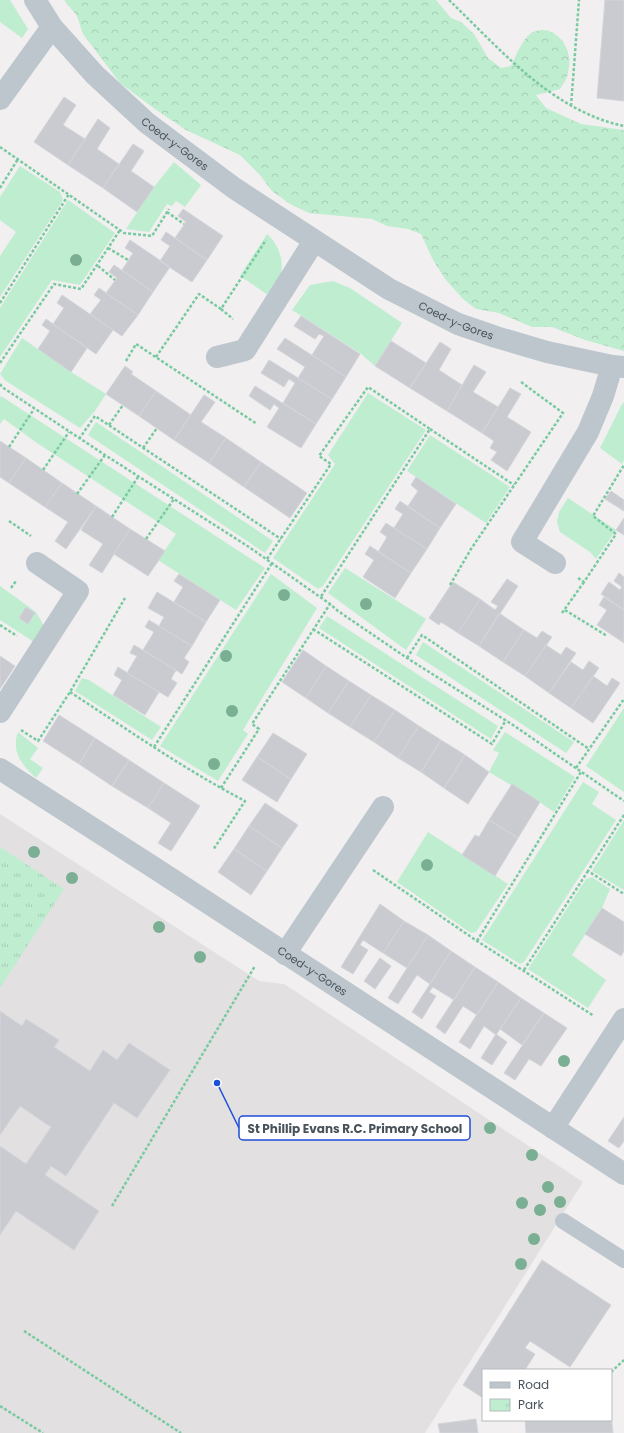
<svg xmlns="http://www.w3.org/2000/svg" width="624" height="1433" font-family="Poppins,sans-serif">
	<defs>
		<pattern id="forest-crowns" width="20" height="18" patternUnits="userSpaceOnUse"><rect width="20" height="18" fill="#bfedd0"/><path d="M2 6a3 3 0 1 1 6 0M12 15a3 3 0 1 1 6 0" fill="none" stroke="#a6cdb5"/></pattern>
		<pattern id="park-tufts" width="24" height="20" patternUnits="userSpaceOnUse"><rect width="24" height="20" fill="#bfedd0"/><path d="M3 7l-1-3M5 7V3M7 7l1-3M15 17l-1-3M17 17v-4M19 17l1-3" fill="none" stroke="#a6cdb5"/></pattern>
	</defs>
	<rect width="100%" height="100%" fill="#f1efef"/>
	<path fill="#e2e0e0" d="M 0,814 L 259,981 L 284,984 L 583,1182 L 425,1433 L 0,1433 Z"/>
	<path fill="#bfedd0" d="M 0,0 L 10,0 L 28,29 L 22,38 L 0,22 Z
		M 174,162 L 201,185 L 185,207 L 176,201 L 172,206 L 167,204 L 149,232 L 126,229 L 154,187 Z
		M 20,166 L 60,192 L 63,200 L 0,297 L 0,256 L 16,232 L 0,220 L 0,197 Z
		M 68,200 L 115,233 L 80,285 L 52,280 L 0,357 L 0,308 Z
		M 267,234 C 279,244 286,264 279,279 C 276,285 271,290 268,295 L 240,276 Z
		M 333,281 L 350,288 L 402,323 L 375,366 L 360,353 L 292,310 L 310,285 Z
		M 22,338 L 71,372 L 106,394 L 95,411 L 80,428 L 6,381 L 0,374 Z
		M 368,393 L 426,430 L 323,586 L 318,589 L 273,558 L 335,464 L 328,455 Z
		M 1,396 L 265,568 L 236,610 L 158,560 L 176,534 L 37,443 L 4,419 L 0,424 L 0,398 Z
		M 624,402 L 624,460 L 622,464 L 600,448 L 621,406 Z
		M 96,422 L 273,541 L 265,553 L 88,435 Z
		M 430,435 L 510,487 L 486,523 L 407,471 Z
		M 568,498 L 616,530 L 596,559 L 590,552 L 560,532 L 557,522 L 559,512 Z
		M 345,568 L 426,619 L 406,650 L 328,593 Z
		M 271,574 L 317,608 L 243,730 L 248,734 L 218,781 L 160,746 Z
		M 0,586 L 36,612 L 44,626 L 37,644 L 0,620 Z
		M 327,616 L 498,726 L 491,739 L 319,628 Z
		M 423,642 L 574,742 L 566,753 L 416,655 Z
		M 82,678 L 89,680 L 161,727 L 152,740 L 75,691 Z
		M 624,708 L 624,792 L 586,766 Z
		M 18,732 L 38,748 L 30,759 L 43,768 L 36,778 C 22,765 11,752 18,732 Z
		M 505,732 L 575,777 L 554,812 L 538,801 L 489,772 L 499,753 L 493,750 Z
		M 583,782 L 599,792 L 592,804 L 616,820 L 524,962 L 520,964 L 482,940 Z
		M 624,820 L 624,890 L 592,871 Z
		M 428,832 L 508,884 L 476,932 L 471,933 L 397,882 Z
		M 592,877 L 610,889 L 602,908 L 572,955 L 606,980 L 588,1008 L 528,969 L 586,879 Z"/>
	<path fill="url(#forest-crowns)" d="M 64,0 L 436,0 L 451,18 L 461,22 L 474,34 L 488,58 L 501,68 L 511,66 C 516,56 523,37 533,32 C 550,24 567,40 569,57 C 570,61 569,68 568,72 C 568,78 563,84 560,89 L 536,95 L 546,108 L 581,124 L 624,130 L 624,351 L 585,340 L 552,327 L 532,327 L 499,313 L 476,309 L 463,299 L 446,280 L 433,260 L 421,234 L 408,229 L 387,226 L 372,219 L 309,213 L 290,204 L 272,191 L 260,175 L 240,155 L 186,130 L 155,109 L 120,83 L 83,34 L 77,16 Z"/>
	<path fill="url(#park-tufts)" d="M 0,847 L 64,889 L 0,988 Z"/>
	<path fill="#c9cbd1" stroke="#d3d5da" d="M 605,0 L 624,0 L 624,101 L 597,98 Z
		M 64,97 L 76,105 L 63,125 L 85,139 L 68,165 L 34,142 Z
		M 98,119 L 110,128 L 97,149 L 119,164 L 103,188 L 68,165 Z
		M 133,144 L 144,151 L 131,171 L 154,187 L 137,212 L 103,188 Z
		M 183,209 L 223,236 L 207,260 L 175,238 L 186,222 L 178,216 Z
		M 166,232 L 207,260 L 192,282 L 160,261 L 170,246 L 161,240 Z
		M 130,240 L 170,267 L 153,292 L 122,270 L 133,253 L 125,248 Z
		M 114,265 L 153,292 L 138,315 L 106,293 L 117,278 L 109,272 Z
		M 99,288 L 138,315 L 122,336 L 90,314 L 101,300 L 94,295 Z
		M 62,295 L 113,330 L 96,354 L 53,324 L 64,308 L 57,303 Z
		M 301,316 L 360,354 L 346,377 L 312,355 L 324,336 L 319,334 L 315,339 L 294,326 Z
		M 46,319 L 87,348 L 71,372 L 38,349 L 50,331 L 42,325 Z
		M 285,338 L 346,377 L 332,399 L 298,378 L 305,367 L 277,349 Z
		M 391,341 L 426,363 L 410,388 L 375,366 Z
		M 440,342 L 451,349 L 439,370 L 462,385 L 447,411 L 410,388 Z
		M 269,360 L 332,399 L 316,424 L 283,403 L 295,383 L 289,379 L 284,387 L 261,373 Z
		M 474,365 L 486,372 L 473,392 L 498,407 L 482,433 L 447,411 Z
		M 125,366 L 133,372 L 131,374 L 156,391 L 139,416 L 106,394 Z
		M 255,386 L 316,424 L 301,448 L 267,427 L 279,408 L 274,404 L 270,410 L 249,396 Z
		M 510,388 L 521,394 L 507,417 L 531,432 L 507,471 L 491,460 L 497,452 L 490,448 L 494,441 L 482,433 Z
		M 156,391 L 191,415 L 174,440 L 139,416 Z
		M 204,395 L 215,402 L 201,422 L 226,438 L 209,463 L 174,440 Z
		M 226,438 L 261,462 L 244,487 L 209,463 Z
		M 0,441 L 26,458 L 9,483 L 0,477 Z
		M 26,458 L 62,483 L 45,507 L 9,483 Z
		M 261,462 L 307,493 L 290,518 L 244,487 Z
		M 416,477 L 456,504 L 440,528 L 408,506 L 418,491 L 411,485 Z
		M 62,483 L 96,506 L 66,549 L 55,541 L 68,522 L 45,507 Z
		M 611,491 L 624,500 L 624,511 L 605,499 Z
		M 400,501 L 440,528 L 427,549 L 394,528 L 403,514 L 395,509 Z
		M 96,506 L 130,529 L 102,573 L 89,565 L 103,544 L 81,530 Z
		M 624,518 L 624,535 L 616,530 Z
		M 386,523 L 427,549 L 411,573 L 378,552 L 387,537 L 380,532 Z
		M 130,529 L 165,551 L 148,576 L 114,554 Z
		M 370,546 L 411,573 L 395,598 L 363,577 L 374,560 L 365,554 Z
		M 619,573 L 624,577 L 624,610 L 601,594 L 609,582 L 620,590 L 622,587 L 614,581 Z
		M 179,574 L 220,600 L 206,622 L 174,602 L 183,587 L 174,581 Z
		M 507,579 L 518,586 L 479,646 L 458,633 L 480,599 L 495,610 L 498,606 L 491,602 Z
		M 453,582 L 480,599 L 458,633 L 441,622 L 439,625 L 429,618 Z
		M 157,592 L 206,622 L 192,646 L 159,626 L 164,617 L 148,608 Z
		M 604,597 L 624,610 L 624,643 L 597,625 L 607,610 L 599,605 Z
		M 26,607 L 35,613 L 28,624 L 19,618 Z
		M 499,613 L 524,630 L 503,662 L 479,646 Z
		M 149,620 L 192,646 L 184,658 L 189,662 L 182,674 L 143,650 L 154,632 L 145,627 Z
		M 524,630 L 537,638 L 542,631 L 552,637 L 525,676 L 503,662 Z
		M 134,645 L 176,670 L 171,679 L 177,683 L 168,697 L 127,673 L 137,656 L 130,653 Z
		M 546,645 L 561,655 L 566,647 L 576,653 L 549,693 L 525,676 Z
		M 303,650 L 326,666 L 306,698 L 282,682 Z
		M 0,656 L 15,666 L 0,689 Z
		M 589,661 L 599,668 L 571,708 L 549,693 L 571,662 L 583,670 Z
		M 326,666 L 349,681 L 328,713 L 306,698 Z
		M 118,667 L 159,692 L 145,715 L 113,695 L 122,680 L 114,675 Z
		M 593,676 L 607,686 L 612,678 L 620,683 L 593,723 L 571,708 Z
		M 349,681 L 371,695 L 350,727 L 328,713 Z
		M 371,695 L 395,710 L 374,742 L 350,727 Z
		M 395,710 L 419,726 L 398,758 L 374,742 Z
		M 59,715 L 95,738 L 79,764 L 43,741 Z
		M 419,726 L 441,740 L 421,772 L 398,758 Z
		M 273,733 L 307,754 L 291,779 L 257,757 Z
		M 95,738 L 129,760 L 112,786 L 79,764 Z
		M 441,740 L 465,755 L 444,788 L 421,772 Z
		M 465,755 L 489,772 L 468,804 L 444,788 Z
		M 257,757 L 291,779 L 277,802 L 242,780 Z
		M 129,760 L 164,783 L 148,808 L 112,786 Z
		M 164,783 L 200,806 L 171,851 L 158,843 L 171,823 L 148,808 Z
		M 512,784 L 540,802 L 518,838 L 489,820 Z
		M 265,803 L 298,825 L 282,848 L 249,826 Z
		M 489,820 L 518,838 L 495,876 L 462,855 L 475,835 L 479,837 Z
		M 249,826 L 282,848 L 267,871 L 234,849 Z
		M 234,849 L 267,871 L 251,895 L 218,872 Z
		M 380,904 L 404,921 L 383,953 L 363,940 L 360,945 L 368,950 L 353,974 L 341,967 Z
		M 602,908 L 624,922 L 624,951 L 621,956 L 585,934 Z
		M 404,921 L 428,935 L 407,968 L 383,953 Z
		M 428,935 L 451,951 L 430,984 L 417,975 L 398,1004 L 388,998 Z
		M 451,951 L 475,967 L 454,1000 L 433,987 L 429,992 L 436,996 L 422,1019 L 412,1012 Z
		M 380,958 L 391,966 L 375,989 L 364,981 Z
		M 475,967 L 498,982 L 477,1015 L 463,1006 L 445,1034 L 436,1027 Z
		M 498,982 L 521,998 L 496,1035 L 484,1026 L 470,1049 L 459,1042 Z
		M 521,998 L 544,1013 L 522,1045 L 500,1029 Z
		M 0,1011 L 22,1026 L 26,1019 L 59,1040 L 54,1047 L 90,1071 L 103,1050 L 117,1060 L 129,1043 L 170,1070 L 137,1118 L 114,1103 L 66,1176 L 51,1166 L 45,1175 L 99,1211 L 74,1250 L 16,1211 L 0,1235 L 0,1146 L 26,1164 L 51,1127 L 20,1106 L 0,1135 Z
		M 544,1013 L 567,1028 L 541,1066 L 529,1059 L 515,1080 L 504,1073 Z
		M 496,1034 L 507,1042 L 492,1065 L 481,1058 Z
		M 624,1117 L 624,1141 L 619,1148 L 608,1141 Z
		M 542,1260 L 611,1305 L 570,1367 L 530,1341 L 525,1348 L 535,1354 L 525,1370 L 483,1370 L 483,1398 L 463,1385 Z
		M 611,1415 L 613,1433 L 526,1433 L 525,1420 L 611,1420 Z
		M 476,1419 L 478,1433 L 440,1433 L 438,1424 Z"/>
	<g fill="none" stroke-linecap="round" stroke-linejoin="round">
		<path stroke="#78caa0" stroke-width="2.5" stroke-dasharray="3 2" stroke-linecap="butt" d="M 449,0 C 500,49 552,111 624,126
			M 571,106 L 579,0
			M 0,147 L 124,233 L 152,236 L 169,209
			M 0,188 L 18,159
			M 167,212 L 184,224
			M 108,248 L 128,260
			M 98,266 L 115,280
			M 0,303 L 69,194
			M 221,309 L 233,319
			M 156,357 L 199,294 L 221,309 L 266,240
			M 126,361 L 136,344 L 257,424
			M 0,363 L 54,284 L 81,289 L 120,230
			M 0,384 L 2,387 L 105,455 L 249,547 L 330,604 L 338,611 L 407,658 L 513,725 L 624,801
			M 109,425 L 123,405
			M 430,429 L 514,485
			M 79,439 L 95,416 L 281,539
			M 9,447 L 34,409
			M 143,448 L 157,428
			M 43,470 L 69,432
			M 77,494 L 105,455
			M 112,517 L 138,477
			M 9,521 L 31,536
			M 146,539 L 174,499
			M 267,559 L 331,464 L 319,456 L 368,387 L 430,429 L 320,598
			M 578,578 L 584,582 L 616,534 L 593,516 L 624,465
			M 450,585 L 471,549 L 563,413 L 521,382
			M 11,588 L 16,581
			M 565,610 L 607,636
			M 562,613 L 584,582
			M 0,625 L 17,636
			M 313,629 L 492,744 L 506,720
			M 407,658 L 422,635 L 589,749
			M 70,692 C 128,730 184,769 245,801 L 213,850
			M 21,730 L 38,741 L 70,692 L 125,598
			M 154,747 L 272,563
			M 576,768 L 624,699
			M 221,788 L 259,729 L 252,724 L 330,604
			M 624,815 L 588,871 L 624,894
			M 373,870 L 477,941 L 594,1016
			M 477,941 L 581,772
			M 524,970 L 588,871
			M 112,1206 L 255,966
			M 24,1331 L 181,1433
			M 611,1372 L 624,1360
			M 0,1406 L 43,1433"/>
		<path stroke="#bdc6cd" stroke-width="16" d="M 563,1221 L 624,1260"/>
		<g stroke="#bdc6cd" stroke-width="22">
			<path id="s1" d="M 35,0 L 52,27 L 95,75 L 147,123 L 234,188 L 389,289 L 458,324 L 496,337 L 547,352 L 612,366 L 624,367"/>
			<path d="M 0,99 L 52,27"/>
			<path d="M 217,357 L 245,350 L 314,241"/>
			<path d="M 555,563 L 522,542 L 588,432 L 603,396 L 612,366"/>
			<path d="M 0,712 L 78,591 L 37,563"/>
			<path id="s2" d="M 0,769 L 153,867 L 624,1174"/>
			<path d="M 285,954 L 383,807"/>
			<path d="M 553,1128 L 624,1019"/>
		</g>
	</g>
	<g fill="#7baf94">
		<circle cx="76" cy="260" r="6"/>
		<circle cx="284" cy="595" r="6"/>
		<circle cx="366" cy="604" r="6"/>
		<circle cx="226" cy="656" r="6"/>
		<circle cx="232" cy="711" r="6"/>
		<circle cx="214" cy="764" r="6"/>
		<circle cx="34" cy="852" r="6"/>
		<circle cx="427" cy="865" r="6"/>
		<circle cx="72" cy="878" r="6"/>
		<circle cx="159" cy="927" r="6"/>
		<circle cx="200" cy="957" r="6"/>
		<circle cx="564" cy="1061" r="6"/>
		<circle cx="490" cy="1128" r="6"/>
		<circle cx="532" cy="1155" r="6"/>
		<circle cx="548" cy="1187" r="6"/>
		<circle cx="560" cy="1202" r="6"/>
		<circle cx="522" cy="1203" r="6"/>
		<circle cx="540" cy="1210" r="6"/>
		<circle cx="534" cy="1239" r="6"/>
		<circle cx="521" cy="1264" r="6"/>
	</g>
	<g text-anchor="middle" stroke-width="3" stroke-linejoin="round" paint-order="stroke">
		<g font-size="11" fill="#47525b" stroke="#fff">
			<text dy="4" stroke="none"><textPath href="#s1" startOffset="202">Coed-y-Gores</textPath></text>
			<text dy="4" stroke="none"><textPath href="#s1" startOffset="535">Coed-y-Gores</textPath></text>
			<text dy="4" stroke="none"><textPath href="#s2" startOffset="372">Coed-y-Gores</textPath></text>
		</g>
	</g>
	<path fill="none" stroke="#1d4ed8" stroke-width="1.5" d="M217 1083L239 1128"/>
	<circle fill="#1d4ed8" stroke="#fff" stroke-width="1.5" cx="217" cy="1083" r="4"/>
	<rect fill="#fff" stroke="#1d4ed8" stroke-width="1.5" x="239" y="1116" width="231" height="24" rx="4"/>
	<g font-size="12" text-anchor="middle" font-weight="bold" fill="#47525b">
		<text x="355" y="1133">St Phillip Evans R.C. Primary School</text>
	</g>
	<rect x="482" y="1369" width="130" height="52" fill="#ffffff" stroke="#b5babd"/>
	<rect x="490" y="1382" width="20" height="6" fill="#bdc6cd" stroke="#b5babd"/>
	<text x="518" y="1389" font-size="12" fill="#47525b">Road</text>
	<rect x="490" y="1399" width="20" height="12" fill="url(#park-tufts)" stroke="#b5babd"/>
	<text x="518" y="1409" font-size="12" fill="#47525b">Park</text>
</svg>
